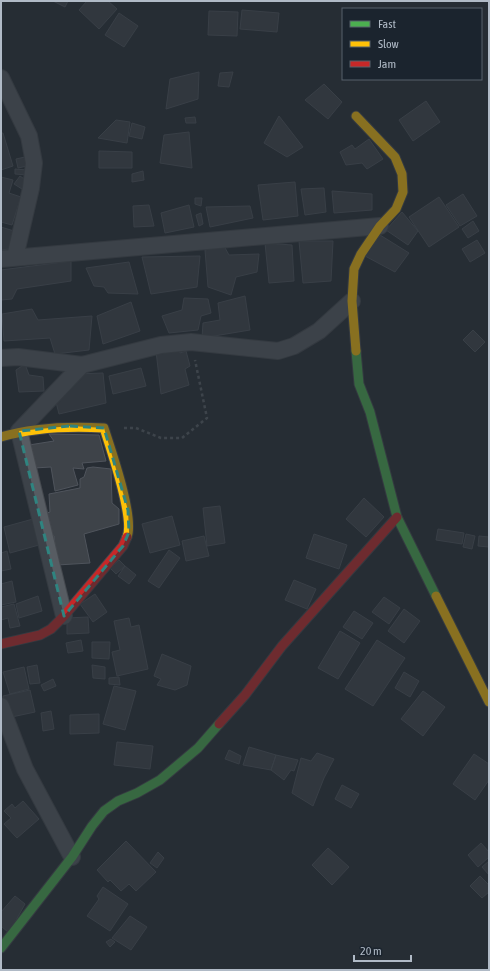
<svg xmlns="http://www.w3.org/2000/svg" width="490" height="971" font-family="'Asap Condensed',sans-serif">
	<rect width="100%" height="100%" fill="#272d34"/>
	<path fill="#3e4349" stroke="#4f545c" d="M 53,1 L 68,1 L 65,7 Z
		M 87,1 L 108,1 L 117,9 L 99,29 L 79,10 Z
		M 242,10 L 279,13 L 277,32 L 240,29 Z
		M 209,11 L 238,12 L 237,36 L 208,35 Z
		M 119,13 L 138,26 L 124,47 L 105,35 Z
		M 199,72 L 198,99 L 166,109 L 170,79 Z
		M 233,72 L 229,87 L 218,86 L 220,73 Z
		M 324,84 L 342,102 L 328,119 L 305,100 Z
		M 426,101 L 440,122 L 413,141 L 399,120 Z
		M 279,116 L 303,147 L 287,157 L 264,143 Z
		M 195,117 L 196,123 L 186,123 L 185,118 Z
		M 116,120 L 130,122 L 127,143 L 98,138 Z
		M 132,123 L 145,127 L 142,139 L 129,136 Z
		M 189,132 L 192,168 L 160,163 L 164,135 Z
		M 1,133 L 3,133 L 13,166 L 1,170 Z
		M 369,139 L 383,159 L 367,169 L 362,163 L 346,165 L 340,152 L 352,145 L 355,149 Z
		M 99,151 L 132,152 L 132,168 L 99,168 Z
		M 25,157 L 27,166 L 18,168 L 16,159 Z
		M 15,169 L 27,170 L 27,175 L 15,174 Z
		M 143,171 L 144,180 L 132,182 L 132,174 Z
		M 20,176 L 27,181 L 22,189 L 14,184 Z
		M 1,177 L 13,180 L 9,193 L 21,197 L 12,225 L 1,222 Z
		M 295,182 L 298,216 L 263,220 L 258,185 Z
		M 324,188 L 326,212 L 305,215 L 301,189 Z
		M 332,191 L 372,194 L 372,210 L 334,213 Z
		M 463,194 L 477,216 L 460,226 L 446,205 Z
		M 439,197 L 459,227 L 429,247 L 409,217 Z
		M 195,198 L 202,198 L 201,206 L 195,204 Z
		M 149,205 L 154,226 L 134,227 L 133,206 Z
		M 189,205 L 194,227 L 165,233 L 161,213 Z
		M 250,206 L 253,218 L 210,227 L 206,207 Z
		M 402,212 L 418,231 L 408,245 L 386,230 Z
		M 201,213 L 203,224 L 199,226 L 196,215 Z
		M 473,221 L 479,231 L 468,238 L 462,229 Z
		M 1,227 L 14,231 L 9,249 L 1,250 Z
		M 380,235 L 409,253 L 395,272 L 365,256 Z
		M 477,240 L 485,253 L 470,262 L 462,249 Z
		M 299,241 L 333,241 L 331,281 L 303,283 Z
		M 265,243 L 292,245 L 294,281 L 269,283 Z
		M 224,246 L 229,255 L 259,254 L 257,272 L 236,277 L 231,295 L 208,287 L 205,250 Z
		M 200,256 L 197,287 L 151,294 L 142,257 Z
		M 71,261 L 71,281 L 17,289 L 12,299 L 1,300 L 1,270 Z
		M 129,262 L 138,294 L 108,293 L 104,287 L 94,286 L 86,268 Z
		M 245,296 L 250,330 L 202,338 L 203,323 L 220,320 L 218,303 Z
		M 184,298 L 208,299 L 211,313 L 201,316 L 198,330 L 169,333 L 162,316 L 182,310 Z
		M 131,302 L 140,331 L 103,344 L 97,316 Z
		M 32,309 L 38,320 L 92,316 L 89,350 L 55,354 L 50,338 L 4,341 L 2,314 Z
		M 473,330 L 485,342 L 475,352 L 463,340 Z
		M 180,347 L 180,353 L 186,351 L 190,366 L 185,369 L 189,385 L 161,394 L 156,351 Z
		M 25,364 L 29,375 L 43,377 L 44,391 L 19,392 L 16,370 Z
		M 141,368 L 146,386 L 113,394 L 109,376 Z
		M 103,373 L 106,403 L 59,414 L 54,394 L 77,374 Z
		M 49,434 L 99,435 L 106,461 L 82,463 L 84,469 L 73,468 L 78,485 L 55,491 L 51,467 L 34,468 L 29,445 L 54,441 Z
		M 93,467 L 111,469 L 112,503 L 119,509 L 119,524 L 84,534 L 90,563 L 57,565 L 54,536 L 47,536 L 44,514 L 50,512 L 49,494 L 80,488 L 80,479 L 84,477 L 87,468 Z
		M 364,498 L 384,517 L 366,537 L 346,519 Z
		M 220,506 L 225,543 L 207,546 L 203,508 Z
		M 172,516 L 180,545 L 150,553 L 142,524 Z
		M 33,519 L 39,545 L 10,553 L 4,527 Z
		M 438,529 L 464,533 L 462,544 L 436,540 Z
		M 314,534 L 347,545 L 339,569 L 306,558 Z
		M 466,534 L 475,536 L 472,549 L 463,547 Z
		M 204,536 L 209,556 L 186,561 L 182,541 Z
		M 479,536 L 489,537 L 489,547 L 478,546 Z
		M 169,550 L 180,558 L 159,588 L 148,581 Z
		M 7,551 L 11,569 L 1,571 L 1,553 Z
		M 119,560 L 125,566 L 116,574 L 110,568 Z
		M 125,566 L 136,575 L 129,584 L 118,576 Z
		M 294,580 L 316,589 L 307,609 L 285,600 Z
		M 12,581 L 16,602 L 1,605 L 1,584 Z
		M 95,594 L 107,612 L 93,622 L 80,604 Z
		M 38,596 L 42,611 L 19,618 L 16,604 Z
		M 384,597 L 400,608 L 389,624 L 372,612 Z
		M 14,604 L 20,626 L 10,628 L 8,618 L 1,620 L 1,607 Z
		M 404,609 L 420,621 L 404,643 L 388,631 Z
		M 354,611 L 373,623 L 362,639 L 343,627 Z
		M 88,617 L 89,633 L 67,634 L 67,618 Z
		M 129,618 L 131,627 L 139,625 L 148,669 L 117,676 L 112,652 L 120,650 L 114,621 Z
		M 340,631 L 360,643 L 338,679 L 318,668 Z
		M 81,640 L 83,651 L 68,653 L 66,643 Z
		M 377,640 L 405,658 L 373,706 L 345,689 Z
		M 92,642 L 110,642 L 109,659 L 92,658 Z
		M 162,654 L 191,666 L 187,685 L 175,690 L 157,685 L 161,679 L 154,676 Z
		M 37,665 L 40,683 L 30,684 L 27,667 Z
		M 92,665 L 105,667 L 105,679 L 93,678 Z
		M 24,667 L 29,689 L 10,694 L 3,672 Z
		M 404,672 L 419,681 L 410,697 L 395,688 Z
		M 119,677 L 120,685 L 109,684 L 109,678 Z
		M 53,679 L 56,686 L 44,691 L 41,685 Z
		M 114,686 L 136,691 L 125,730 L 103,724 Z
		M 30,690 L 35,712 L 7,718 L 3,696 Z
		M 423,691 L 445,707 L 423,736 L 401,719 Z
		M 51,711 L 54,729 L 43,731 L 41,713 Z
		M 99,714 L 99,733 L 70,734 L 70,715 Z
		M 117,742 L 153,746 L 150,769 L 114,765 Z
		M 249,747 L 276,755 L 271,770 L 243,765 Z
		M 229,750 L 241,756 L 239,764 L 225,759 Z
		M 317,753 L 334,759 L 324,778 L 313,806 L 292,793 L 301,758 L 311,761 Z
		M 474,754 L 489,764 L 489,780 L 475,800 L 453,784 Z
		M 276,755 L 298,760 L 294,771 L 291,770 L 284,780 L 271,770 Z
		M 342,785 L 359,794 L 351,808 L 335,799 Z
		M 23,801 L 39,819 L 17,838 L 4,824 L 11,818 L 4,811 L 12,804 L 15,808 Z
		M 126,841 L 156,872 L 136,891 L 129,884 L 121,891 L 110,880 L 108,882 L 97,870 Z
		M 481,843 L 489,852 L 489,857 L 478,867 L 468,855 Z
		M 328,848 L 349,867 L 332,885 L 312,865 Z
		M 158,852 L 164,858 L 157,868 L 150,863 Z
		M 489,861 L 489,875 L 482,867 Z
		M 480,876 L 489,885 L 489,892 L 482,898 L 470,886 Z
		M 103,887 L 128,904 L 110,931 L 87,916 L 99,899 L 97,896 Z
		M 15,896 L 25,904 L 9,933 L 1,926 L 1,912 Z
		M 130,916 L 147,927 L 131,950 L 112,938 Z
		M 111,939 L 115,942 L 110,947 L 106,942 Z"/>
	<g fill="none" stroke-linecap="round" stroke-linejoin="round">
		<g stroke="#45494f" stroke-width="18">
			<path id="street" d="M 1,78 L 29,136 L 34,163 L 31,188 L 15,257
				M 1,259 L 380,226
				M 1,358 L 18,357 L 82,365
				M 64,616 L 19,431 L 82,365 L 161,345 L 191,342 L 278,351 L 294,346 L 319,331 L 352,301
				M 1,706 L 25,769 L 72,857"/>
		</g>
		<g stroke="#45494f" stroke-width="11">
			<path id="fast" d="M 356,351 L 359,384 L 370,412 L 397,517 L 436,596
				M 1,948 L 72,857 L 92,826 L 104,811 L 118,801 L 137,793 L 160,780 L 198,748 L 219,724"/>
		</g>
		<g stroke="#45494f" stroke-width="11">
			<path id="slow" d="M 356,351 L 352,301 L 354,269 L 361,254 L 380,226 L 396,209 L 403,192 L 402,174 L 395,157 L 356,116
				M 1,437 C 35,427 69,426 104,428 C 111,450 135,518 127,537
				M 436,596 L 489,702"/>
		</g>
		<g stroke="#45494f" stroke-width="11">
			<path id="jam" d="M 1,644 L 40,635 L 51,629 L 64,616 L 123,546 L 127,537
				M 219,724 L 245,695 L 282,646 L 397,517"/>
		</g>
		<path stroke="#5a6066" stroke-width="2.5" stroke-dasharray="3 3" stroke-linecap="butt" d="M 124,428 L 136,428 L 161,438 L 182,438 L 207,418 L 195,360"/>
		<use href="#street" stroke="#575c62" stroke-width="16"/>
		<use href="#fast" stroke="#4caf50" stroke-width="9"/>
		<use href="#slow" stroke="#ffc107" stroke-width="9"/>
		<use href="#jam" stroke="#c62828" stroke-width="9"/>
	</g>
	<path d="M0 0H490V971H0ZM 70,426 L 104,428 L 128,510 L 129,532 L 123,546 L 64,616 L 19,431 Z" fill="#272d34" fill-opacity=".55" fill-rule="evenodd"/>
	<path fill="none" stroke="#2f8480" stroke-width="3" stroke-dasharray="8 5" stroke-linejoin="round" d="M 70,426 L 104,428 L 128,510 L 129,532 L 123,546 L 64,616 L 19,431 Z"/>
	<rect width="490" height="971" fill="none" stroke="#b0bac6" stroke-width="4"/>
	<rect x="342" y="8" width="140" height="72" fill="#1b242e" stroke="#57606b"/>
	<rect x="350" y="21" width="20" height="6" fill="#4caf50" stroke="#57606b"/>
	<text x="378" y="28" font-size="12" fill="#b0bac6">Fast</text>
	<rect x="350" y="41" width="20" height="6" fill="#ffc107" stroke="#57606b"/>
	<text x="378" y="48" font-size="12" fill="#b0bac6">Slow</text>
	<rect x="350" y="61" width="20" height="6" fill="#c62828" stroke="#57606b"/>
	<text x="378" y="68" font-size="12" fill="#b0bac6">Jam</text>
	<path d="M354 955v6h57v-6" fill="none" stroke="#b0bac6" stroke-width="2"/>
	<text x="360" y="955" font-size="12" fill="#b0bac6" stroke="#1b242e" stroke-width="3" paint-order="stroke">20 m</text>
</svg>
